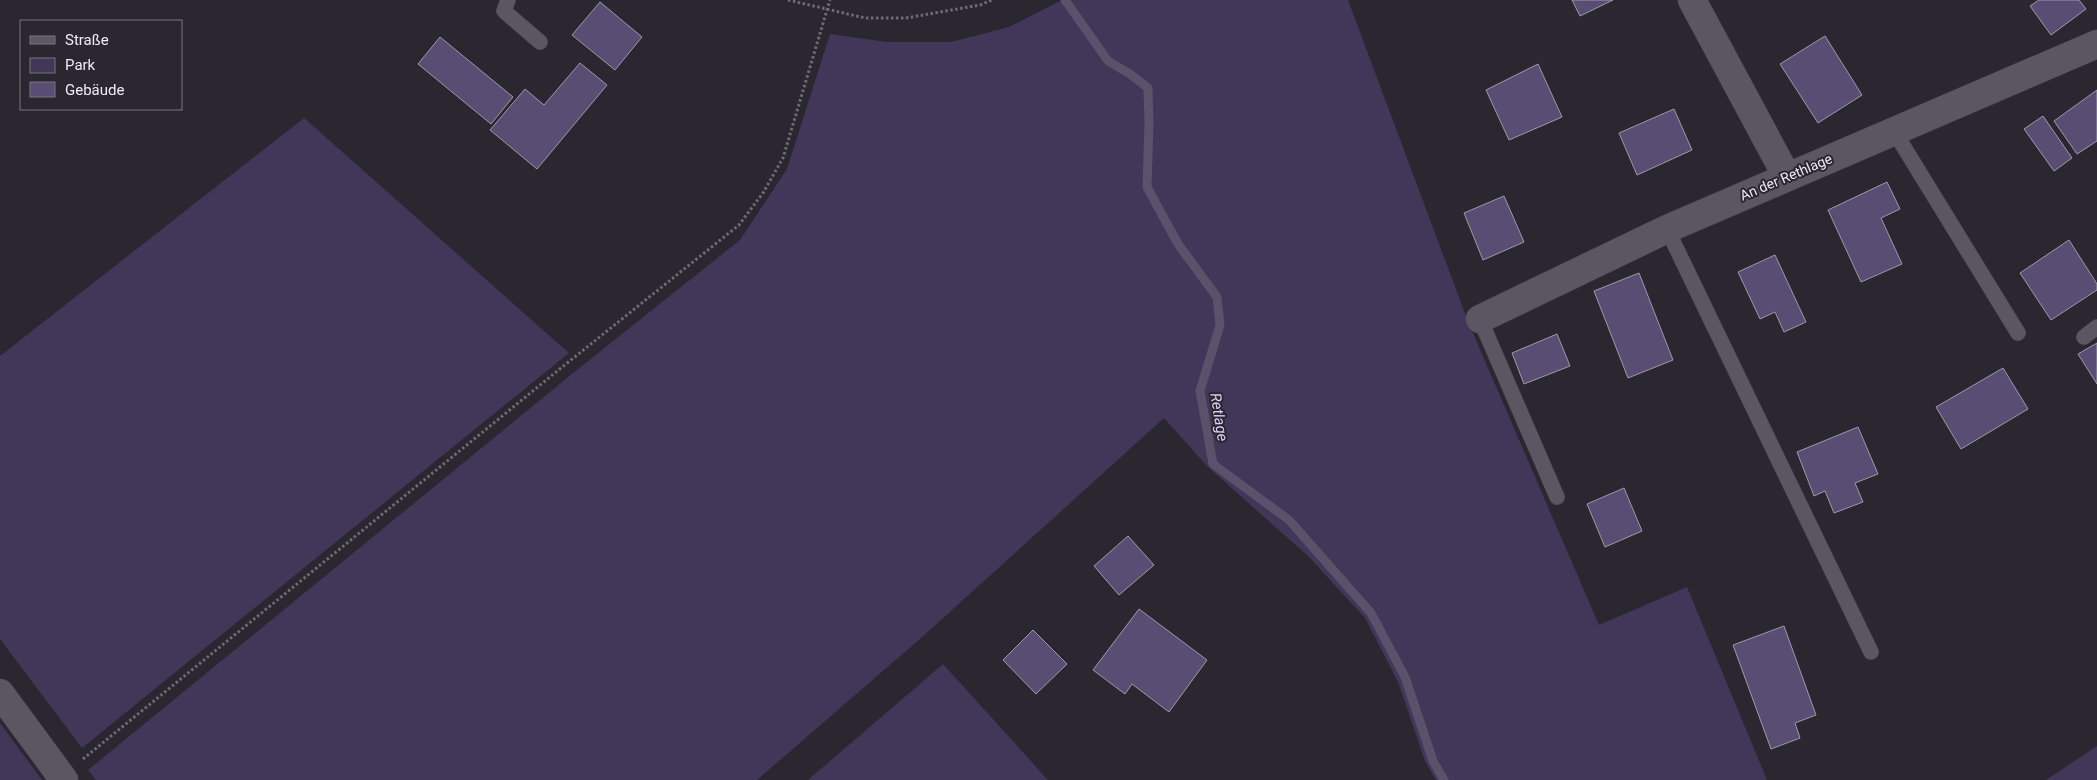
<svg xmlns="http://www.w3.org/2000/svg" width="2097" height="780" font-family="Roboto,sans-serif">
	<rect width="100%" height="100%" fill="#2a2731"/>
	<path fill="#423758" d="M 1062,0 L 1348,0 L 1469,324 L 1599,625 L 1687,587 L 1767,780 L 1436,780 L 1425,761 L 1398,682 L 1365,618 L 1308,556 L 1207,466 L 1164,418 L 921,638 L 757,780 L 96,780 L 88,770 L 583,365 L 740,240 L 787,169 L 830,34 L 887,42 L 951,42 L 1009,27 Z
		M 304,118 L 569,353 L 82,748 L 0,639 L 0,356 Z
		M 943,664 L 1048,780 L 808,780 Z
		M 0,723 L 42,780 L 0,780 Z
		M 2097,746 L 2097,780 L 2046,780 Z"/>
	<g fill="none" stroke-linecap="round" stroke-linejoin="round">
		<path stroke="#5b516a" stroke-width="9" d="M 1065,0 L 1108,61 L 1130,74 L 1148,88 L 1149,123 L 1147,187 L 1178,244 L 1217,297 L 1220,325 L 1200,391 L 1213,464 L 1289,520 L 1371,613 L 1405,677 L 1433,761 L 1444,780"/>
	</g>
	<path fill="#5a4d73" stroke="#9e9aa7" d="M 1572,0 L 1613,0 L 1580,16 Z
		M 2039,0 L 2079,0 L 2086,9 L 2051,35 L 2030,6 Z
		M 600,2 L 642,37 L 615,70 L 572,35 Z
		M 1825,36 L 1862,95 L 1818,123 L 1780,64 Z
		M 440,37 L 513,97 L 491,124 L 418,64 Z
		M 580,63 L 607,85 L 537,169 L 490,130 L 525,89 L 544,105 Z
		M 1538,64 L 1562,117 L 1509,140 L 1486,90 Z
		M 2097,90 L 2097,141 L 2077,154 L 2054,121 Z
		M 1674,109 L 1692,150 L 1637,175 L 1619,133 Z
		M 2043,116 L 2072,158 L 2054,171 L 2024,129 Z
		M 1887,182 L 1900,209 L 1881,218 L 1902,264 L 1861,282 L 1828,210 Z
		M 1504,196 L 1524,242 L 1483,260 L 1464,213 Z
		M 2069,240 L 2097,284 L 2097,290 L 2051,320 L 2020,273 Z
		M 1775,255 L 1806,322 L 1784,332 L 1775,312 L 1760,319 L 1738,272 Z
		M 1639,273 L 1673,360 L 1628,378 L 1594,291 Z
		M 1557,334 L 1570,366 L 1524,384 L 1512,353 Z
		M 2097,343 L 2097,384 L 2078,354 Z
		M 2003,368 L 2028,409 L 1961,449 L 1936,407 Z
		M 1858,427 L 1878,474 L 1855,483 L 1863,502 L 1834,513 L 1825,491 L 1814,496 L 1797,452 Z
		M 1624,488 L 1642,531 L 1605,547 L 1587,504 Z
		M 1128,536 L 1154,565 L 1119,595 L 1094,566 Z
		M 1139,609 L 1207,660 L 1169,712 L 1132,684 L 1125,694 L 1093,670 Z
		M 1784,626 L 1816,715 L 1795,723 L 1800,738 L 1771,749 L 1733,645 Z
		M 1033,630 L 1067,664 L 1036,694 L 1003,660 Z"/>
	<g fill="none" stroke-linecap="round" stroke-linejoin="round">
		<g stroke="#47444c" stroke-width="16">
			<path id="lane" d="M 508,0 L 504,11 L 540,42
				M 1894,131 L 2018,333
				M 1667,229 L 1871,652
				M 1480,319 L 1557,497
				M 2084,337 L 2097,327"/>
		</g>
		<g stroke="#47444c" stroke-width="29">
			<path id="street" d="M 1692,0 L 1787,177
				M 1480,319 L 1667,229 L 2097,44
				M 0,693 L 64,780"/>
		</g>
		<path stroke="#6d6b74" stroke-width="3" stroke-dasharray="2.5 2.5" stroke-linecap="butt" d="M 788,0 L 865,18 L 906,18 L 980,5 L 992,0
			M 83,759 L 561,368 L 739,225 L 763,193 L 783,158 L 830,0"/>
		<use href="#lane" stroke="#5a5762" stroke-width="15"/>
		<use href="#street" stroke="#5a5762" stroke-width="28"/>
	</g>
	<g text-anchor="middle" stroke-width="4" stroke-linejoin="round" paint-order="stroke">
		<g font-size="14" fill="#edecf2" stroke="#2a2731">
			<text transform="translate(1786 177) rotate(-23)" y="5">An der Rethlage</text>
		</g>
		<g font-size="15" font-style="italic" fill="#dcd1f8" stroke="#2a2731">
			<text transform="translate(1219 417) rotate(81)" y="5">Retlage</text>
		</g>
	</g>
	<rect x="20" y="20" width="162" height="90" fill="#2a2731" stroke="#78767e"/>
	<rect x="30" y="36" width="25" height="8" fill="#5a5762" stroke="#78767e"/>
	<text x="65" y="45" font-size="15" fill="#edecf2">Straße</text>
	<rect x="30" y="58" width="25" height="15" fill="#423758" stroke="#78767e"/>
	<text x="65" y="70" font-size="15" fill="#edecf2">Park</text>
	<rect x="30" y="82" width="25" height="15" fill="#5a4d73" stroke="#78767e"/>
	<text x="65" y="95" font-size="15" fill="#edecf2">Gebäude</text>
</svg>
